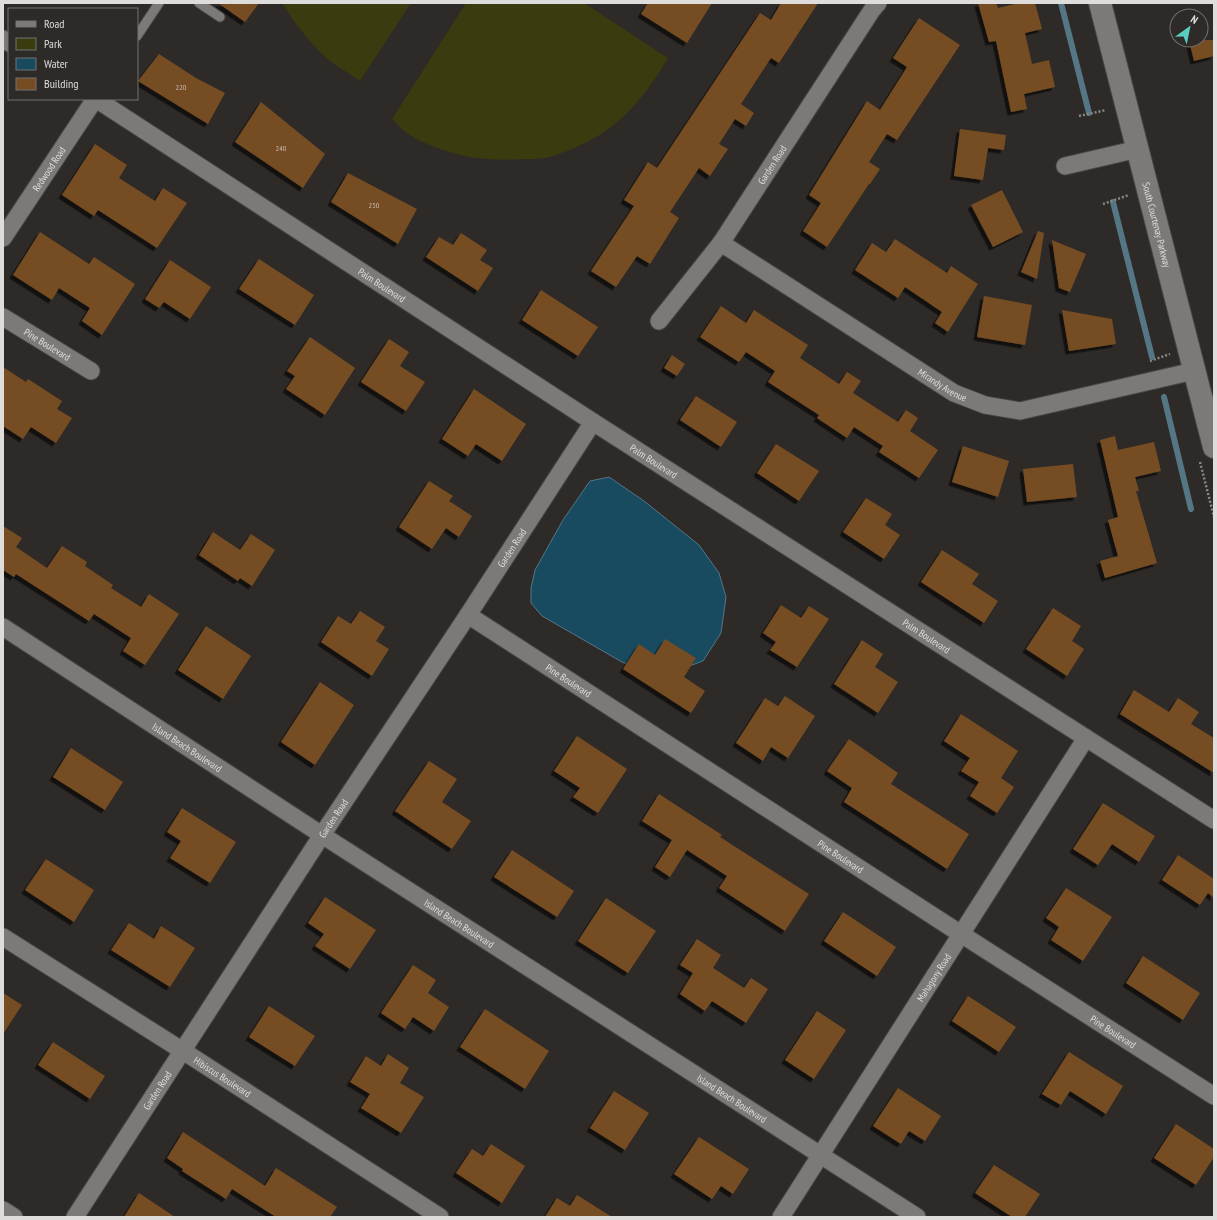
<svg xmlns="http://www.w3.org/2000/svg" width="1217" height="1220" font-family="'PT Sans Narrow',sans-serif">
	<defs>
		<filter id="shadow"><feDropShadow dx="-3.5" dy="3.5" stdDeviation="0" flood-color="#0009"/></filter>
	</defs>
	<rect width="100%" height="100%" fill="#2d2a28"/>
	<path fill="#3a3b0f" d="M 282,3 L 411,3 L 360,81 C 352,75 343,70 334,64 C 313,48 296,25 282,3 Z
		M 466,3 L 584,3 L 668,58 C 651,87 631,114 603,133 C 587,143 563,154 545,158 C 538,159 530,159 523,159 C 489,162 455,157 423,142 C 419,140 414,138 410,135 C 403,131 397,124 392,119 Z"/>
	<path fill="#184a60" stroke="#547685" d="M 609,477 L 644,501 L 699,545 L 719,573 L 726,597 L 721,633 L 703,661 L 659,677 L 622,662 L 542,616 L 531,603 L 531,588 L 535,570 L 563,520 L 590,481 Z"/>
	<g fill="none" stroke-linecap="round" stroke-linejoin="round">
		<path stroke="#547685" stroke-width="6" d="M 1061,3 L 1089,113
			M 1113,202 L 1152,357
			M 1164,397 L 1191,509"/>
	</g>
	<path fill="#764d22" filter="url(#shadow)" d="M 218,3 L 259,3 L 245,22 Z
		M 648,3 L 712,3 L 687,43 L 641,14 Z
		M 781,3 L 818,3 L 779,63 L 771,58 L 741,104 L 754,113 L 746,126 L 735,119 L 719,144 L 728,149 L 710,176 L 699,168 L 670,212 L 679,218 L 650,264 L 637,256 L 616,287 L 591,271 L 634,206 L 624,200 L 648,162 L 657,168 L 760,13 L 771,20 Z
		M 978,3 L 996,3 L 998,8 L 1019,3 L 1035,3 L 1042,29 L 1025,33 L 1032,64 L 1049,60 L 1055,87 L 1024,94 L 1027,109 L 1011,112 L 996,41 L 989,42 Z
		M 919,18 L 960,45 L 897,140 L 887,134 L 869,162 L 880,169 L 870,184 L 869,184 L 827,247 L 803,231 L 821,203 L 809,195 L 867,101 L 880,110 L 907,67 L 893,58 Z
		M 1189,40 L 1214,40 L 1214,56 L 1194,61 Z
		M 159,54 L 196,78 L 225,93 L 208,124 L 138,81 Z
		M 261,102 L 325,154 L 303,188 L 235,142 Z
		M 960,129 L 1006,135 L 1004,150 L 988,148 L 983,180 L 954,176 Z
		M 95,144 L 127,165 L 119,178 L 155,201 L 163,188 L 187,203 L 157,248 L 98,210 L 94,216 L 62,195 Z
		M 348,173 L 417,209 L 398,244 L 331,202 Z
		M 1002,190 L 1023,232 L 993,247 L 971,205 Z
		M 1038,231 L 1044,233 L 1037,279 L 1021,272 Z
		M 40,232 L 89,264 L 94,257 L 135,284 L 102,335 L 82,321 L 90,308 L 59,288 L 52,300 L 13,275 Z
		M 461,233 L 487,250 L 480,260 L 493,268 L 478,291 L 426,257 L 439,237 L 453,245 Z
		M 895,239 L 947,273 L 951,266 L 978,284 L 948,332 L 935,323 L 942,312 L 905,287 L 898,298 L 855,270 L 872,243 L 886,252 Z
		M 1052,240 L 1086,254 L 1070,292 L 1059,288 Z
		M 259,259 L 314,295 L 295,325 L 239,289 Z
		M 170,260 L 211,287 L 190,319 L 164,302 L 159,308 L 145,299 Z
		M 541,290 L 598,327 L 578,356 L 522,320 Z
		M 984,296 L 1032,305 L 1025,345 L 977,337 Z
		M 721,306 L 746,323 L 754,310 L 808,345 L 800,358 L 839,384 L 847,372 L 861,381 L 853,393 L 898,422 L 906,410 L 918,418 L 910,431 L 938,450 L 919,478 L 879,452 L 883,446 L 854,427 L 847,438 L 817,418 L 819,415 L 768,382 L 775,371 L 746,352 L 739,362 L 700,337 Z
		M 1062,310 L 1112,319 L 1116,344 L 1069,351 Z
		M 310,337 L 355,368 L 325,415 L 286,389 L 295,376 L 287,371 Z
		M 389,339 L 409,352 L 400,366 L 425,382 L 406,411 L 361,382 Z
		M 672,355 L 685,364 L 677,376 L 664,368 Z
		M 3,367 L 26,382 L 28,379 L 62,401 L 57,409 L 72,418 L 56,443 L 31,427 L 23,439 L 3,426 Z
		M 474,389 L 526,424 L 502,461 L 476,444 L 468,456 L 442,439 Z
		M 696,396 L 737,422 L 721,447 L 680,420 Z
		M 1115,436 L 1118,450 L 1154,442 L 1161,471 L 1135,477 L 1139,491 L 1136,491 L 1157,563 L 1105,578 L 1100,561 L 1118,556 L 1108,520 L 1118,517 L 1100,440 Z
		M 776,444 L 819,471 L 799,501 L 757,473 Z
		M 963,446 L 1009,461 L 998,497 L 952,482 Z
		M 1073,464 L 1077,497 L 1027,502 L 1023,469 Z
		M 429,481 L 453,496 L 449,501 L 472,516 L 459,537 L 446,528 L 432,549 L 399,527 Z
		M 866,498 L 892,514 L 885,525 L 900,535 L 884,559 L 843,532 Z
		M 3,526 L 22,538 L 16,547 L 47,568 L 62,546 L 87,562 L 85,566 L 113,585 L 111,588 L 141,607 L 149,594 L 179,614 L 145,665 L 123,651 L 131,638 L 94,614 L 89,621 L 16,574 L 14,577 L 3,570 Z
		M 213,532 L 240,550 L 251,534 L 275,550 L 252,586 L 240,578 L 238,581 L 199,555 Z
		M 942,550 L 979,574 L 972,584 L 998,601 L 984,623 L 921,582 Z
		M 781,605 L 801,618 L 809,606 L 829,619 L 797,667 L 770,650 L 776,642 L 763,633 Z
		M 1053,608 L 1081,626 L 1072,641 L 1084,649 L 1067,676 L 1026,649 Z
		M 360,611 L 385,627 L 376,641 L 389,649 L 372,676 L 321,642 L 338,616 L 351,624 Z
		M 206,626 L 251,656 L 223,699 L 178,670 Z
		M 665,639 L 696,658 L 684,677 L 705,691 L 691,713 L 623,669 L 639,644 L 655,655 Z
		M 862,640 L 883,654 L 875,667 L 898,682 L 878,713 L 834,684 Z
		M 320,682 L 354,705 L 315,765 L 281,742 Z
		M 1134,690 L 1169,712 L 1178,698 L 1199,712 L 1191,724 L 1214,738 L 1214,773 L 1120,714 Z
		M 785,696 L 815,716 L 788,758 L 771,747 L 763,761 L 736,743 L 765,698 L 778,706 Z
		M 961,714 L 1018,751 L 1001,778 L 1014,787 L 997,813 L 970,796 L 979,782 L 961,771 L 970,758 L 944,741 Z
		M 577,736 L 627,769 L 598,813 L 573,797 L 580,788 L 554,771 Z
		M 849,739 L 898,773 L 891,784 L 969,834 L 947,869 L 844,802 L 852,788 L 827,771 Z
		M 71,748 L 123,782 L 105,810 L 53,777 Z
		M 429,761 L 457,779 L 442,802 L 471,821 L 452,849 L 395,811 Z
		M 659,794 L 722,835 L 720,837 L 809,894 L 785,931 L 719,888 L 727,876 L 687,850 L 670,877 L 655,867 L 672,840 L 642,821 Z
		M 1103,803 L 1155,836 L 1139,862 L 1112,844 L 1098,865 L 1073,849 Z
		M 182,808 L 236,842 L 210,883 L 170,858 L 181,841 L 167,832 Z
		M 512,850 L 574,891 L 557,917 L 494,877 Z
		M 1178,855 L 1214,879 L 1214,898 L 1208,893 L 1200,905 L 1162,880 Z
		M 46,859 L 94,890 L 74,922 L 25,890 Z
		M 1066,888 L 1112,917 L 1083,961 L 1051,940 L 1059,927 L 1046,918 Z
		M 325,897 L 376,930 L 350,969 L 315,946 L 324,934 L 308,923 Z
		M 606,898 L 656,931 L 628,973 L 578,941 Z
		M 843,912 L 896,947 L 877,976 L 824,941 Z
		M 129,923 L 154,939 L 161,926 L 195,948 L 170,987 L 111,950 Z
		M 697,939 L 721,955 L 713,968 L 744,988 L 751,978 L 768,989 L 746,1023 L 712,1001 L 705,1011 L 680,994 L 693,973 L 680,965 Z
		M 1143,956 L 1200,993 L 1183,1020 L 1126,983 Z
		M 413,965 L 436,980 L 428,993 L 449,1007 L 434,1031 L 413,1017 L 405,1029 L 381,1013 Z
		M 3,993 L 22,1005 L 3,1034 Z
		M 968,996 L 1016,1027 L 999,1052 L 952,1021 Z
		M 269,1006 L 315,1036 L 295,1066 L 249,1037 Z
		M 485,1009 L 549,1051 L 525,1089 L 460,1047 Z
		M 817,1011 L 846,1030 L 814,1079 L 785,1060 Z
		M 53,1042 L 105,1076 L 90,1099 L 38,1065 Z
		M 1069,1052 L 1123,1086 L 1106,1114 L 1070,1091 L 1061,1105 L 1042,1094 Z
		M 388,1054 L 409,1068 L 400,1083 L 424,1097 L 401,1133 L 361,1108 L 370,1094 L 350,1082 L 366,1056 L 381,1066 Z
		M 898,1088 L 941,1116 L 925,1141 L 909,1131 L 901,1144 L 873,1126 Z
		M 614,1091 L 649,1113 L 625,1150 L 590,1128 Z
		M 1176,1124 L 1214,1149 L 1214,1157 L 1196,1185 L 1154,1158 Z
		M 183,1132 L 265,1186 L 276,1168 L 337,1207 L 330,1217 L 276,1217 L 232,1189 L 226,1199 L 182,1171 L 183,1169 L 167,1158 Z
		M 699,1137 L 749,1169 L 733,1194 L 721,1186 L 712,1199 L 674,1174 Z
		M 491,1144 L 525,1166 L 502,1203 L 456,1173 L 472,1149 L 483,1156 Z
		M 994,1165 L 1040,1194 L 1025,1217 L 1012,1217 L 975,1193 Z
		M 139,1193 L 175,1217 L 124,1217 Z
		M 577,1195 L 612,1217 L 545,1217 L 557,1198 L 570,1206 Z"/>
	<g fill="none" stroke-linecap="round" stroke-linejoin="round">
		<g stroke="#4a4845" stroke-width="11">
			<path id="lane" d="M 199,3 L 220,17
				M 137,36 L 159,3"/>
		</g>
		<g stroke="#4a4845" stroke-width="19">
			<g id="street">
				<path d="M 3,39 L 9,43"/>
				<path id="s1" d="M 96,99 L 593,422 L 1214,820"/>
				<path d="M 1065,166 L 1138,149"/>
				<path id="s2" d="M 3,238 L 95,99"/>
				<path id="s3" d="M 721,243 L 954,393 L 985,405 L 1020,411 L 1194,371"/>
				<path id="s4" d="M 3,317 L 91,371"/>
				<path id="s5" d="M 659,321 L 721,243 L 872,10 L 878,3"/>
				<path id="s6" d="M 468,615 L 961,934 L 1214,1096"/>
				<path id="s7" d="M 3,627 L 322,835 L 917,1217"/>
				<path id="s8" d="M 3,937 L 183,1051 L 440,1217"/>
				<path d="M 3,1210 L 14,1217"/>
				<path id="s9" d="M 75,1217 L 322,835 L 468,615 L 593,422"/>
				<path id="s10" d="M 781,1217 L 1086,738"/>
			</g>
		</g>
		<g stroke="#4a4845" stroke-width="24">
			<g id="secondary">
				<path id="s11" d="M 1100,3 L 1214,447"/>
			</g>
		</g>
		<path stroke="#8a8887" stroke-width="2.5" stroke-dasharray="2 2" stroke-linecap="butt" d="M 1079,116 L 1106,110
			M 1103,204 L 1129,195
			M 1150,361 L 1170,354
			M 1200,462 L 1214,517"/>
		<use href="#lane" stroke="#7d7976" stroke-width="9"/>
		<use href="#street" stroke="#7d7976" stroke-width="17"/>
		<use href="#secondary" stroke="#7d7976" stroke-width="22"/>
	</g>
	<g text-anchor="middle" stroke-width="3.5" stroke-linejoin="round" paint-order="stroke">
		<g font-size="8" fill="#c5b9ae">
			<text x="181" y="90">220</text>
			<text x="281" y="151">240</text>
			<text x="374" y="208">250</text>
		</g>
		<g font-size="10" fill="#dfdddc" stroke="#2d2a28">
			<text dy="4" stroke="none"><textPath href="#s5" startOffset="193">Garden Road</textPath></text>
			<text dy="4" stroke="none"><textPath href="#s2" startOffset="83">Redwood Road</textPath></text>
			<text dy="4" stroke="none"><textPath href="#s11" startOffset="229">South Courtenay Parkway</textPath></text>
			<text dy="4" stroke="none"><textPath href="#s1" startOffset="341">Palm Boulevard</textPath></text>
			<text dy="4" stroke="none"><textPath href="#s4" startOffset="52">Pine Boulevard</textPath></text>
			<text dy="4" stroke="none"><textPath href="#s3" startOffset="263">Mirandy Avenue</textPath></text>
			<text dy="4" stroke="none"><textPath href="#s1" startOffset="665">Palm Boulevard</textPath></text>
			<text dy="4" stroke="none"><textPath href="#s9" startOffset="799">Garden Road</textPath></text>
			<text dy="4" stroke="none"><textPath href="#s1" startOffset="989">Palm Boulevard</textPath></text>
			<text dy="4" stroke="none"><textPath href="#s6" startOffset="120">Pine Boulevard</textPath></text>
			<text dy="4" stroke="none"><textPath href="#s7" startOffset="220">Island Beach Boulevard</textPath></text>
			<text dy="4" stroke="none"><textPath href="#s9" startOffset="475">Garden Road</textPath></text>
			<text dy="4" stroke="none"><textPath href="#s6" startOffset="444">Pine Boulevard</textPath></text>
			<text dy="4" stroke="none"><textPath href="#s7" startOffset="544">Island Beach Boulevard</textPath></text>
			<text dy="4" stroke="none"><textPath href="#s10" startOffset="284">Mahagony Road</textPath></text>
			<text dy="4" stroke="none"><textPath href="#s6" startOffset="768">Pine Boulevard</textPath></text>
			<text dy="4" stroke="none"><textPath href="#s8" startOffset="260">Hibiscus Boulevard</textPath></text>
			<text dy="4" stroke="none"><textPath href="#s9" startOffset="151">Garden Road</textPath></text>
			<text dy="4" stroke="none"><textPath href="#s7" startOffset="868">Island Beach Boulevard</textPath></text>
		</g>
	</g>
	<rect width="1217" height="1220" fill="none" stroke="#dfdddc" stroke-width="8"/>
	<rect x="8" y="8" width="130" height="92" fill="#2d2a28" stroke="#747270"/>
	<rect x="16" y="21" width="20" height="6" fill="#7d7976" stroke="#747270"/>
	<text x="44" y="28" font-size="12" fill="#dfdddc">Road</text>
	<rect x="16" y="38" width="20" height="12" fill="#3a3b0f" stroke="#747270"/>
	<text x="44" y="48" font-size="12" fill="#dfdddc">Park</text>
	<rect x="16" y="58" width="20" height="12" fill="#184a60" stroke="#747270"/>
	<text x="44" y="68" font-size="12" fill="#dfdddc">Water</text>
	<rect x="16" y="78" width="20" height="12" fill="#764d22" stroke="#747270"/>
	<text x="44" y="88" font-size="12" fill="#dfdddc">Building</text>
	<g transform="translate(1189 28) rotate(33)"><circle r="19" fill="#2d2a28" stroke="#747270"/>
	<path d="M0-3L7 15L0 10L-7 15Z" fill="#58cec0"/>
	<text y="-6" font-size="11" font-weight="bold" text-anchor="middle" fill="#dfdddc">N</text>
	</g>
</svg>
